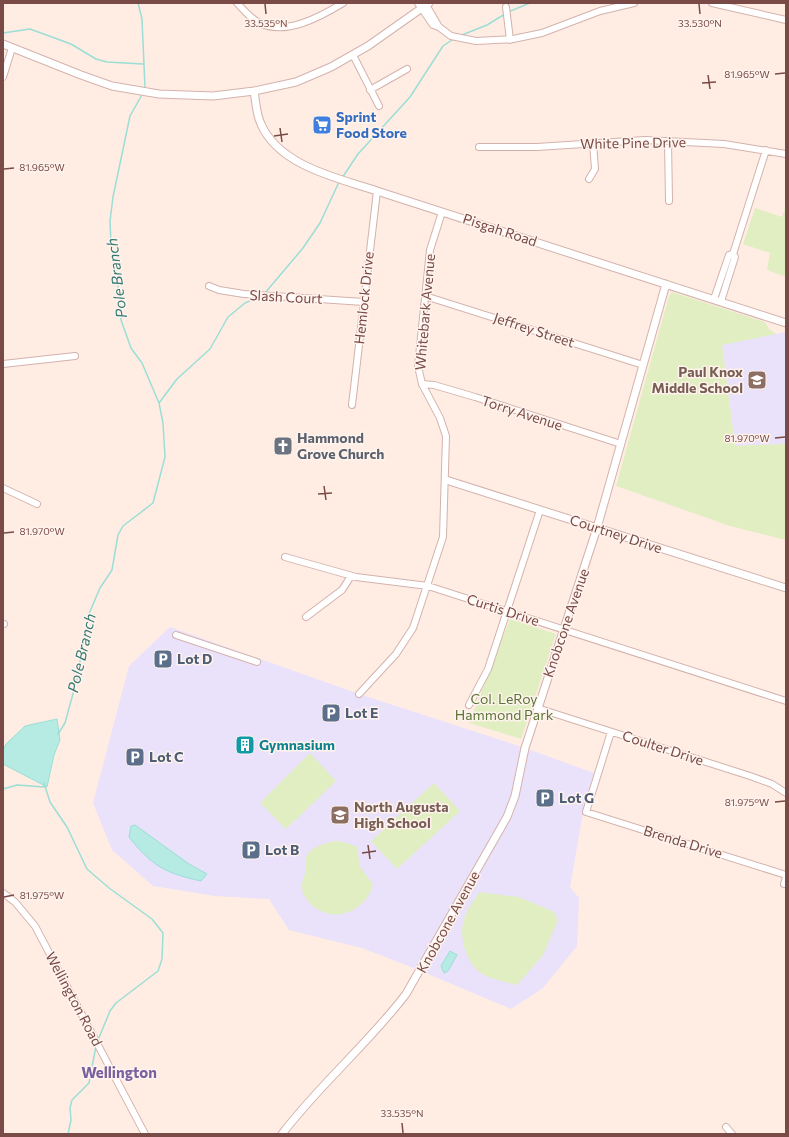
<svg xmlns="http://www.w3.org/2000/svg" width="789" height="1137" font-family="Commissioner,sans-serif">
	<rect width="100%" height="100%" fill="#ffede4"/>
	<path fill="#eae1fb" d="M 786,332 L 786,444 L 735,446 L 722,344 Z
		M 170,627 L 359,694 L 525,748 L 594,773 L 585,801 L 570,887 L 579,898 L 577,946 L 543,988 L 511,1009 L 416,969 L 362,948 L 289,930 L 269,899 L 215,896 L 153,886 L 112,850 L 93,803 L 129,666 Z"/>
	<path fill="#e0eec1" d="M 786,205 L 786,277 L 767,270 L 770,253 L 743,244 L 755,208 L 782,217 Z
		M 672,292 L 765,322 L 769,329 L 776,334 L 722,345 L 735,446 L 786,444 L 786,540 L 730,526 L 616,486 L 669,296 Z
		M 510,619 L 556,634 L 521,739 L 469,723 Z
		M 310,753 L 336,781 L 286,829 L 260,803 Z
		M 434,783 L 460,811 L 397,869 L 371,841 Z
		M 337,841 L 347,843 L 357,847 L 360,867 L 373,884 C 366,913 330,926 309,902 C 306,898 302,893 302,888 C 301,882 306,874 306,868 C 306,865 305,861 306,858 C 309,847 327,842 337,841 Z
		M 479,892 L 519,897 L 554,912 L 558,920 L 543,955 L 517,985 C 506,982 494,980 484,975 C 467,966 458,937 464,920 C 466,910 474,901 479,892 Z"/>
	<path fill="#b6ebe3" stroke="#9bded5" d="M 57,719 L 60,740 L 54,755 L 47,787 L 3,764 L 3,751 L 6,744 L 25,726 Z
		M 135,825 L 189,864 L 207,874 L 201,881 C 165,873 152,866 129,837 L 131,826 Z
		M 450,951 L 457,955 L 448,971 L 444,973 L 441,966 Z"/>
	<g fill="none" stroke-linecap="round" stroke-linejoin="round">
		<path stroke="#9bded5" stroke-width="1.5" d="M 138,3 L 142,19 L 145,88
			M 508,12 L 530,3
			M 3,33 L 30,29 L 71,44 L 96,59 L 107,62 L 143,64
			M 462,35 L 487,25 L 505,14
			M 342,178 L 358,154 L 410,97 L 443,46 L 455,38
			M 265,293 L 303,248 L 320,223 L 339,182
			M 159,403 L 177,379 L 210,349 L 228,317 L 245,303 L 256,298
			M 58,734 L 65,723 L 77,679 L 88,616 L 100,588 L 112,570 L 118,535 L 123,526 L 153,503 L 165,457 L 163,423 L 159,403 L 142,363 L 131,348 L 121,320 L 117,276 L 111,244 L 110,221 L 113,197 L 130,116 L 143,93
			M 44,783 L 50,802 L 67,827 L 87,869 L 109,888 L 152,919 L 163,933 L 162,959 L 158,971 L 116,1003 L 110,1011 L 98,1040
			M 3,789 L 17,785 L 44,787
			M 68,1134 L 71,1120 L 70,1108 L 72,1100 L 89,1083 L 96,1046"/>
		<g stroke="#d4b2ac" stroke-width="8">
			<path id="minor" d="M 237,3 C 243,9 250,18 258,22 C 284,37 320,17 343,3
				M 418,3 L 433,25 L 439,27 L 451,36 L 476,41 L 513,39 L 542,33 L 600,11 L 634,3
				M 425,3 L 439,27
				M 712,3 L 786,20
				M 506,7 L 510,40
				M 353,55 L 379,106
				M 3,77 L 12,48
				M 370,90 L 407,69
				M 668,141 L 669,201
				M 479,147 L 537,147 L 645,140 L 724,144 L 786,154
				M 589,179 L 595,169 L 593,143
				M 209,286 L 219,290 L 244,294 L 364,302
				M 425,296 L 643,365
				M 714,299 L 729,255 L 733,254
				M 721,301 L 735,257 L 733,254 L 766,150
				M 3,364 L 75,356
				M 422,384 L 434,385 L 475,397 L 621,444
				M 352,405 L 377,191
				M 3,488 L 37,504
				M 285,557 L 356,577 L 428,586 L 786,701
				M 306,617 L 342,590 L 351,576
				M 3,624 L 4,624
				M 176,635 L 257,662
				M 359,694 L 396,654 L 413,628 L 443,537 L 446,436 L 440,418 L 422,384 L 418,366 L 430,250 L 442,212
				M 469,705 L 488,669 L 540,510
				M 537,708 L 750,776 L 772,784 L 786,793
				M 611,732 L 586,812 L 786,875
				M 784,884 L 786,877
				M 3,893 L 15,902 L 35,926 L 145,1134
				M 726,1127 L 732,1134"/>
		</g>
		<g stroke="#d4b2ac" stroke-width="9">
			<path id="tertiary" d="M 3,44 L 81,75 L 112,86 L 159,94 L 213,96 L 254,91 L 296,82 L 331,67 L 368,46 L 429,3
				M 254,91 C 256,102 256,114 261,124 C 279,166 338,178 377,191 L 786,323
				M 446,480 L 786,588
				M 282,1134 C 320,1084 368,1044 406,994 L 507,817 L 515,796 L 525,748 L 597,528 L 666,284"/>
		</g>
		<use href="#minor" stroke="#fff" stroke-width="6"/>
		<use href="#tertiary" stroke="#fff" stroke-width="7"/>
	</g>
	<path fill="none" stroke="#7a4a46" stroke-width="1.5" d="M 265,4 L 266,14M 699,4 L 700,14M 775,74 L 785,73M 708,75 L 710,89M 702,83 L 716,82M 280,128 L 282,142M 274,136 L 288,134M 4,169 L 14,168M 775,438 L 785,437M 324,486 L 326,500M 318,494 L 332,493M 4,533 L 14,532M 775,802 L 785,801M 368,845 L 370,859M 362,853 L 376,851M 4,897 L 14,895M 402,1123 L 403,1133"/>
	<defs>
		<g id="supermarket-square" transform="scale(1)"><rect x="-9" y="-9" width="18" height="18" rx="4" fill="#3f7fe0" stroke="#fff3ed"/><path d="M-6-5.5h2.5l.6 2H6L4.5 2H-2.5L-4.4-4H-6ZM-1.5 3.2a1.3 1.3 0 1 0 .1 0ZM3 3.2a1.3 1.3 0 1 0 .1 0Z" fill="#fff"/></g>
		<g id="school-square" transform="scale(1)"><rect x="-9" y="-9" width="18" height="18" rx="4" fill="#8d6e63" stroke="#fff3ed"/><path d="M0-5L7-2L0 1L-7-2ZM-4 1L0 2.5L4 1V4Q0 6-4 4Z" fill="#fff"/></g>
		<g id="church-square" transform="scale(1)"><rect x="-9" y="-9" width="18" height="18" rx="4" fill="#6b7280" stroke="#fff3ed"/><path d="M-1.2-6h2.4v3.5h3.3v2.4h-3.3V6h-2.4V-.1h-3.3v-2.4h3.3Z" fill="#fff"/></g>
		<g id="parking-square" transform="scale(1)"><rect x="-9" y="-9" width="18" height="18" rx="4" fill="#5c6f8a" stroke="#fff3ed"/><path d="M-3.5-5.5H1a3.5 3.5 0 0 1 0 7H-1V5.5H-3.5ZM-1-3.4V-.6H.8a1.4 1.4 0 0 0 0-2.8Z" fill="#fff"/></g>
		<g id="building-square" transform="scale(1)"><rect x="-9" y="-9" width="18" height="18" rx="4" fill="#0f9aa8" stroke="#fff3ed"/><path d="M-4-6H4V6H1V3H-1V6H-4ZM-2.5-4.3h1.7v1.8h-1.7ZM.8-4.3h1.7v1.8H.8ZM-2.5-1h1.7V.8h-1.7ZM.8-1h1.7V.8H.8Z" fill="#fff"/></g>
	</defs>
	<g fill-rule="evenodd">
		<use href="#supermarket-square" x="322" y="125"/>
		<use href="#school-square" x="757" y="380"/>
		<use href="#church-square" x="283" y="446"/>
		<use href="#parking-square" x="163" y="659"/>
		<use href="#parking-square" x="331" y="713"/>
		<use href="#building-square" x="245" y="745"/>
		<use href="#parking-square" x="135" y="757"/>
		<use href="#parking-square" x="545" y="798"/>
		<use href="#school-square" x="340" y="815"/>
		<use href="#parking-square" x="251" y="850"/>
	</g>
	<g text-anchor="middle" stroke-width="3" stroke-linejoin="round" paint-order="stroke">
		<g font-size="14" font-weight="bold" fill="#366cbe" stroke="#fff3ed" text-anchor="start">
			<text x="336" y="122">Sprint<tspan x="336" dy="16">Food Store</tspan></text>
		</g>
		<g font-size="14" fill="#7a4a46" stroke="#fff3ed">
			<text transform="translate(633 143) rotate(-1)" y="5">White Pine Drive</text>
			<text transform="translate(500 230) rotate(18)" y="5">Pisgah Road</text>
			<text transform="translate(286 297) rotate(3)" y="5">Slash Court</text>
			<text transform="translate(364 298) rotate(-84)" y="5">Hemlock Drive</text>
			<text transform="translate(425 312) rotate(-85)" y="5">Whitebark Avenue</text>
			<text transform="translate(534 330) rotate(18)" y="5">Jeffrey Street</text>
			<text transform="translate(522 413) rotate(18)" y="5">Torry Avenue</text>
			<text transform="translate(616 534) rotate(18)" y="5">Courtney Drive</text>
			<text transform="translate(503 610) rotate(18)" y="5">Curtis Drive</text>
			<text transform="translate(566 623) rotate(-71)" y="5">Knobcone Avenue</text>
			<text transform="translate(663 748) rotate(18)" y="5">Coulter Drive</text>
			<text transform="translate(683 842) rotate(17)" y="5">Brenda Drive</text>
			<text transform="translate(448 922) rotate(-61)" y="5">Knobcone Avenue</text>
			<text transform="translate(74 999) rotate(62)" y="5">Wellington Road</text>
		</g>
		<g font-size="14" font-weight="bold" fill="#785e54" stroke="#fff3ed" text-anchor="end">
			<text x="743" y="377">Paul Knox<tspan x="743" dy="16">Middle School</tspan></text>
			<text x="354" y="812" text-anchor="start">North Augusta<tspan x="354" dy="16">High School</tspan></text>
		</g>
		<g font-size="14" font-weight="bold" fill="#5b616d" stroke="#fff3ed" text-anchor="start">
			<text x="297" y="443">Hammond<tspan x="297" dy="16">Grove Church</tspan></text>
		</g>
		<g font-size="14" font-weight="bold" fill="#4e5e75" stroke="#fff3ed" text-anchor="start">
			<text x="177" y="664">Lot D</text>
			<text x="345" y="718">Lot E</text>
			<text x="149" y="762">Lot C</text>
			<text x="559" y="803">Lot G</text>
			<text x="265" y="855">Lot B</text>
		</g>
		<g font-size="14" fill="#5b7538" stroke="#fff3ed">
			<text x="504" y="704">Col. LeRoy<tspan x="504" dy="16">Hammond Park</tspan></text>
		</g>
		<g font-size="14" font-weight="bold" fill="#0d838f" stroke="#fff3ed" text-anchor="start">
			<text x="259" y="750">Gymnasium</text>
		</g>
		<g font-size="15" font-style="italic" fill="#357a72" stroke="#fff3ed">
			<text transform="translate(117 278) rotate(-97)" y="5">Pole Branch</text>
			<text transform="translate(82 653) rotate(-77)" y="5">Pole Branch</text>
		</g>
		<g font-size="15" font-weight="bold" fill="#78619e" stroke="#fff3ed">
			<text x="119" y="1078">Wellington</text>
		</g>
	</g>
	<g font-size="10" text-anchor="middle" fill="#7a4a46" stroke="#fff3ed" stroke-width="3" stroke-linejoin="round" paint-order="stroke">
		<text x="266" y="27">33.535°N</text>
		<text x="700" y="27">33.530°N</text>
		<text x="747" y="78">81.965°W</text>
		<text x="42" y="171">81.965°W</text>
		<text x="747" y="442">81.970°W</text>
		<text x="42" y="535">81.970°W</text>
		<text x="747" y="806">81.975°W</text>
		<text x="42" y="899">81.975°W</text>
		<text x="402" y="1117">33.535°N</text>
	</g>
	<rect width="789" height="1137" fill="none" stroke="#7a4a46" stroke-width="8"/>
</svg>
